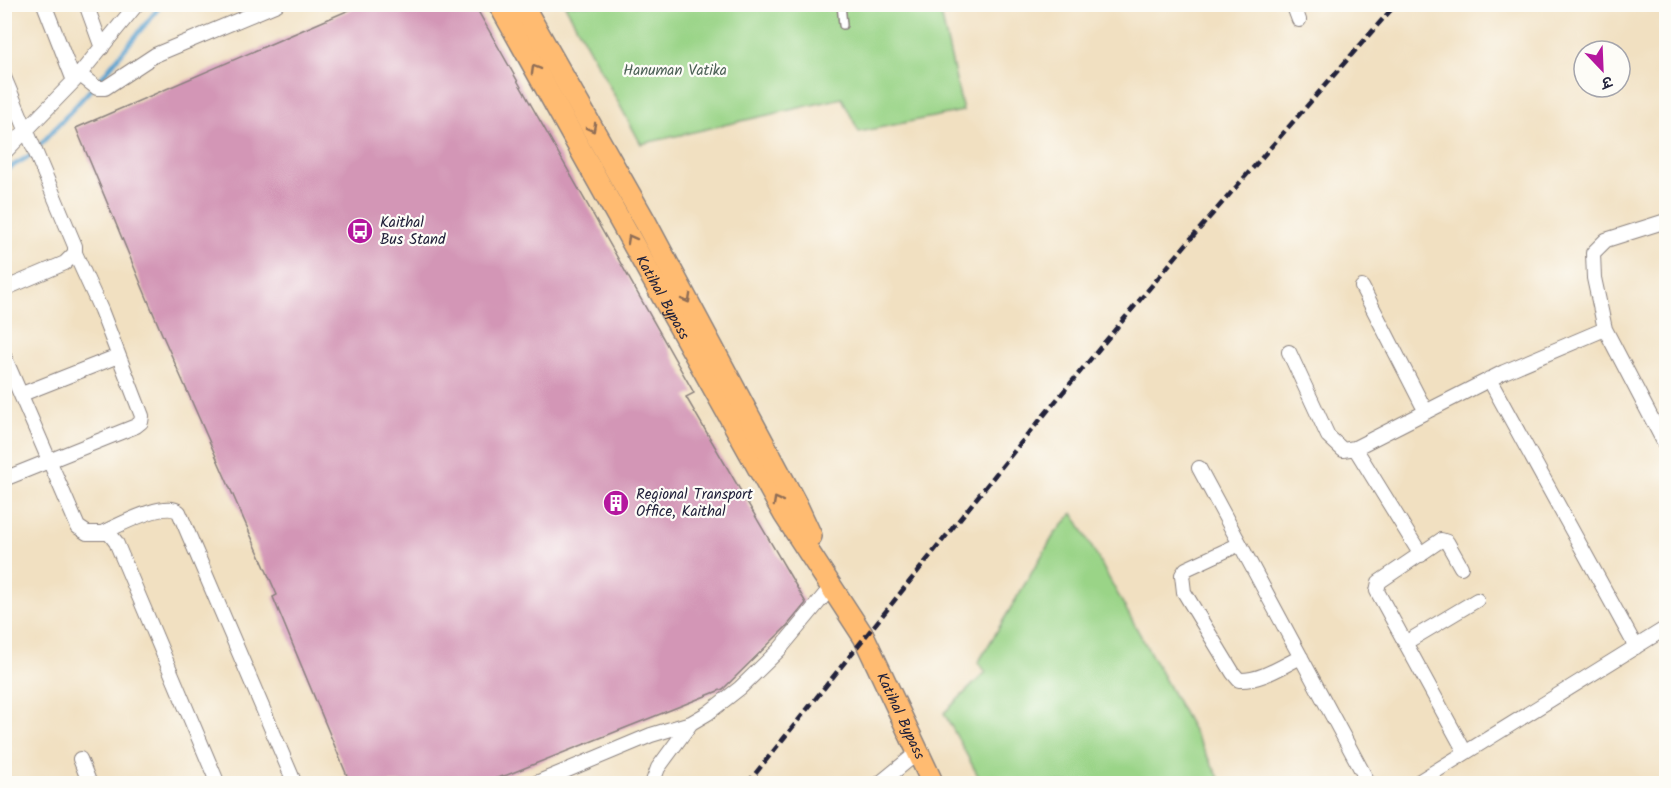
<svg xmlns="http://www.w3.org/2000/svg" width="1671" height="788" font-family="Kalam,'Playpen Sans Deva',sans-serif">
	<rect width="100%" height="100%" fill="#fdfcf7"/>
	<filter id="ink" filterUnits="userSpaceOnUse"><feTurbulence type="fractalNoise" baseFrequency=".0167" numOctaves="2"/><feDisplacementMap in="SourceGraphic" scale="12" xChannelSelector="R" yChannelSelector="G"/><feConvolveMatrix kernelMatrix="1 2 1 2 8 2 1 2 1" color-interpolation-filters="sRGB"/></filter>
	<filter id="wash" filterUnits="userSpaceOnUse"><feTurbulence type="fractalNoise" baseFrequency=".008" numOctaves="4" result="noise"/><feDisplacementMap in="SourceGraphic" scale="24" xChannelSelector="R" yChannelSelector="G"/><feGaussianBlur stdDeviation="1.35" result="paint"/><feColorMatrix in="noise" values="0 0 0 0 0 0 0 0 0 0 0 0 0 0 0 0 0 1.4 0 .05"/><feComposite in="paint" operator="in"/></filter>
	<g filter="url(#wash)">
		<rect width="100%" height="100%" fill="#f1e0c1"/>
		<path fill="#9ad487" stroke="#5e7b61" stroke-width="1.5" d="M 565,5 L 939,5 L 963,111 L 859,132 L 842,98 L 641,144 Z
			M 1073,513 L 1222,783 L 982,783 L 944,713 L 986,672 L 978,663 L 1054,535 Z"/>
		<g fill="none" stroke-linecap="round" stroke-linejoin="round">
			<path stroke="#58a1cf" stroke-width="4.5" d="M 4,171 L 31,155 L 101,78 L 162,4"/>
		</g>
		<g id="blocks">
			<path fill="#d396b6" d="M 363,4 L 474,4 L 694,393 L 686,397 L 806,603 L 786,627 L 723,689 L 507,775 L 480,783 L 350,783 L 273,597 L 277,595 L 162,334 L 76,128 Z"/>
		</g>
	</g>
	<g filter="url(#ink)">
		<use href="#blocks" fill-opacity="0" stroke="#8a817e" stroke-width="1.5"/>
		<g fill="none" stroke-linecap="round" stroke-linejoin="round">
			<g stroke="#8a817e" stroke-width="10">
				<path id="lane" d="M 841,4 L 843,25"/>
			</g>
			<g stroke="#8a817e" stroke-width="16">
				<path id="street" d="M 44,4 L 74,81
					M 86,4 L 102,48
					M 1293,4 L 1299,20
					M 79,74 L 97,88 L 105,88 L 155,55 L 277,4
					M 4,77 L 75,246 L 75,253 L 65,263 L 4,289
					M 4,153 L 74,81 L 137,4
					M 1666,221 L 1606,240 L 1593,253 L 1594,278 L 1605,329 L 1666,446
					M 1362,287 L 1426,412
					M 1289,352 L 1328,436 L 1343,450 L 1355,448 L 1504,372 L 1605,329
					M 4,356 L 78,527 L 87,533 L 109,533 L 116,542 L 218,784
					M 1489,379 L 1636,647
					M 22,394 L 118,356
					M 1355,448 L 1421,555
					M 1199,468 L 1369,784
					M 4,479 L 136,426 L 141,422 L 142,416 L 101,310 L 75,253
					M 104,532 C 120,525 165,500 179,512 L 295,784
					M 1240,544 L 1186,569 L 1182,575 L 1184,592 L 1233,673 L 1239,680 C 1261,681 1282,666 1301,657
					M 1461,567 L 1447,542 L 1441,540 L 1379,582 L 1377,591 L 1465,752
					M 1405,643 L 1477,600
					M 80,759 L 90,784
					M 534,784 L 651,735 L 691,723 L 708,713 L 740,688 L 779,650 L 832,586
					M 652,784 L 658,768 L 691,723
					M 879,784 L 918,752
					M 1415,784 L 1666,628"/>
			</g>
			<g stroke="#8a817e" stroke-width="24">
				<g id="primary">
					<path id="s1" d="M 499,4 L 784,514 L 864,637 L 933,784"/>
					<path d="M 522,4 L 646,223 L 798,508 L 811,536"/>
				</g>
			</g>
			<use href="#lane" stroke="#fff" stroke-width="7"/>
			<use href="#street" stroke="#fff" stroke-width="14"/>
			<use href="#primary" stroke="#ffbb71" stroke-width="21"/>
			<path stroke="#22223b" stroke-width="4.5" stroke-dasharray="9 4.5" stroke-linecap="butt" d="M 747,784 L 1020,444 L 1188,242 L 1396,4"/>
		</g>
		<defs><path id="oneway-chevron" d="M-2-3.5L2.5 0L-2 3.5" fill="none" stroke-width="1.6" stroke-linecap="round" stroke-linejoin="round" transform="scale(1.5)"/></defs>
		<g stroke="#906e56">
			<use href="#oneway-chevron" transform="translate(535 69) rotate(-120)"/>
			<use href="#oneway-chevron" transform="translate(592 128) rotate(61)"/>
			<use href="#oneway-chevron" transform="translate(631 239) rotate(-119)"/>
			<use href="#oneway-chevron" transform="translate(687 299) rotate(61)"/>
			<use href="#oneway-chevron" transform="translate(777 501) rotate(-119)"/>
		</g>
	</g>
	<defs>
		<g id="bus-disc" transform="scale(1.35)"><circle r="9.5" fill="#b5179e" stroke="#fdfcf7"/><path d="M-5-6H5V4H4V6H2V4H-2V6H-4V4H-5ZM-3.5-4V0h7V-4ZM-3.5 1.2v1.5H-2V1.2ZM2 1.2v1.5H3.5V1.2Z" fill="#fff"/></g>
		<g id="building-disc" transform="scale(1.35)"><circle r="9.5" fill="#b5179e" stroke="#fdfcf7"/><path d="M-4-6H4V6H1V3H-1V6H-4ZM-2.5-4.3h1.7v1.8h-1.7ZM.8-4.3h1.7v1.8H.8ZM-2.5-1h1.7V.8h-1.7ZM.8-1h1.7V.8H.8Z" fill="#fff"/></g>
	</defs>
	<g fill-rule="evenodd">
		<use href="#bus-disc" x="360" y="231"/>
		<use href="#building-disc" x="616" y="503"/>
	</g>
	<g text-anchor="middle" stroke-width="4.5" stroke-linejoin="round" paint-order="stroke">
		<g font-size="15" fill="#4c6056" stroke="#fdfcf7">
			<text x="675" y="75">Hanuman Vatika</text>
		</g>
		<g font-size="15" fill="#22223b" stroke="#fdfcf7" text-anchor="start">
			<text x="380" y="227">Kaithal<tspan x="380" dy="17">Bus Stand</tspan></text>
			<text x="636" y="499">Regional Transport<tspan x="636" dy="17">Office, Kaithal</tspan></text>
		</g>
		<g font-size="15" fill="#22223b" stroke="#fdfcf7">
			<text dy="5" stroke="none"><textPath href="#s1" startOffset="336">Katihal Bypass</textPath></text>
			<text dy="5" stroke="none"><textPath href="#s1" startOffset="818">Katihal Bypass</textPath></text>
		</g>
	</g>
	<rect width="1671" height="788" fill="none" stroke="#fdfcf7" stroke-width="24"/>
	<g transform="translate(1602 69) rotate(157)"><circle r="28" fill="#fdfcf7" stroke="#a5a5ac" stroke-width="1.5"/>
	<path d="M0-4.5L10 22L0 15L-10 22Z" fill="#b5179e"/>
	<text y="-9" font-size="16" font-weight="bold" text-anchor="middle" fill="#22223b">उ</text>
	</g>
</svg>
